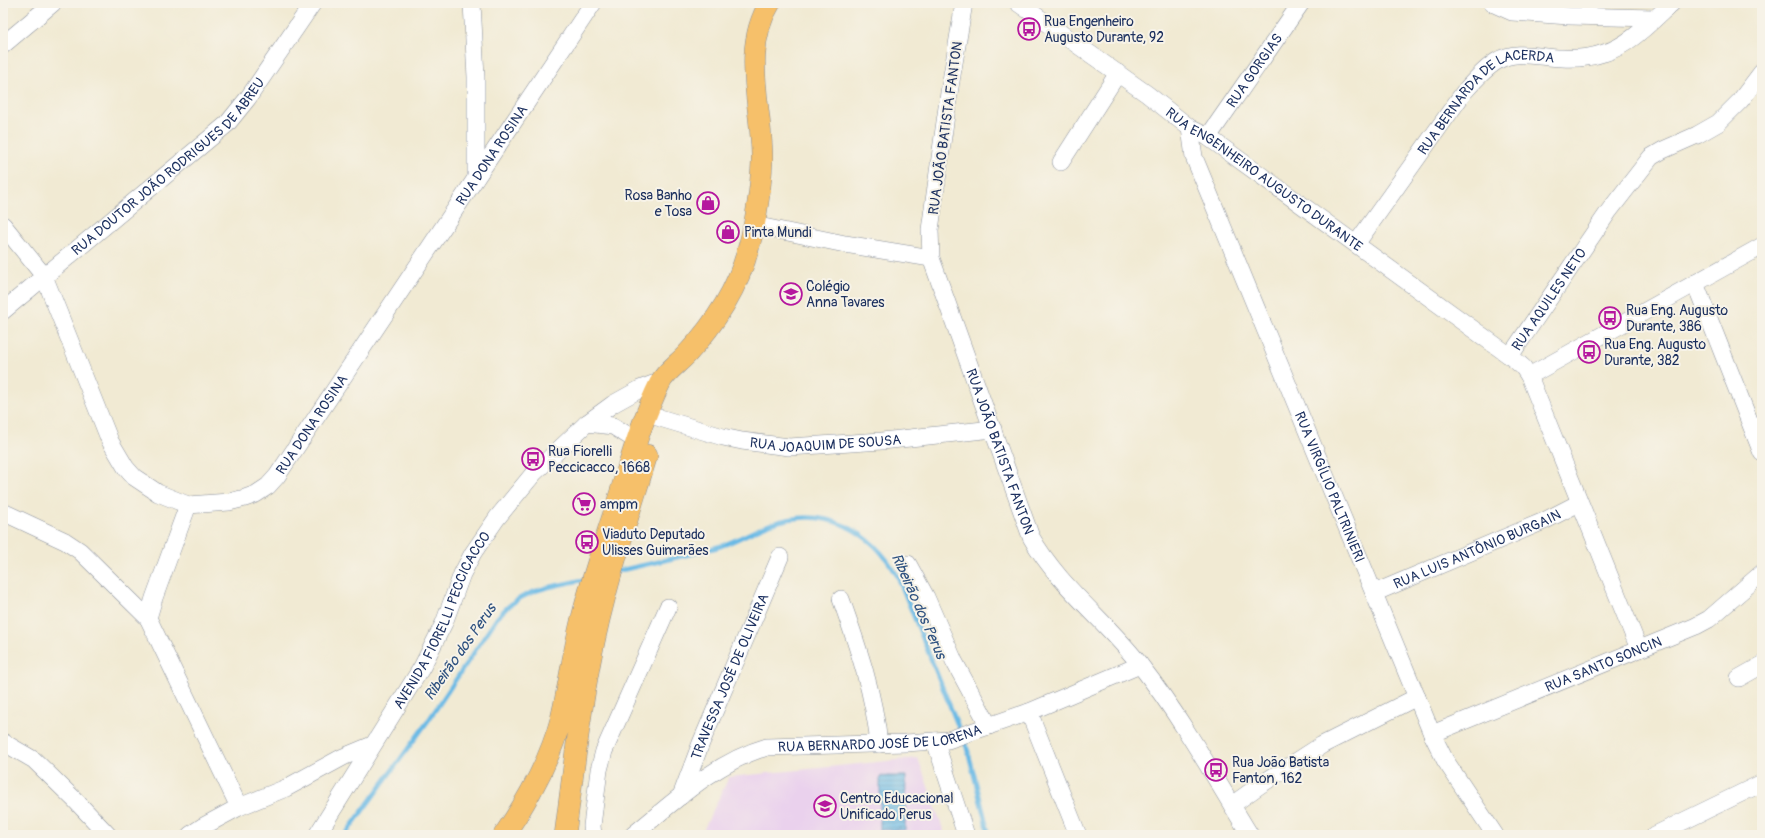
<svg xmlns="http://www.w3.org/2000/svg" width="1765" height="838" font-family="Pangolin,sans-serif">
	<defs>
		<pattern id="water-rules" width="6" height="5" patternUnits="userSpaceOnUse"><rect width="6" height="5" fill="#6abae5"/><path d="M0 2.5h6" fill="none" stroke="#5698bd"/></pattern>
	</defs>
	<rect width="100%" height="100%" fill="#f7f3e8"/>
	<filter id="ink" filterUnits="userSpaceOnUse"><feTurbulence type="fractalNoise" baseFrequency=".025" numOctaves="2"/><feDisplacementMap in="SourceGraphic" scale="8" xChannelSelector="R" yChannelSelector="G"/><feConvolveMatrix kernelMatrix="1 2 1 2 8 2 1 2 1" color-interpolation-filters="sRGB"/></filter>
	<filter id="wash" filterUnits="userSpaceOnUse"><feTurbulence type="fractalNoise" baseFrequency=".012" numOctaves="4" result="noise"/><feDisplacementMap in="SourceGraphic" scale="16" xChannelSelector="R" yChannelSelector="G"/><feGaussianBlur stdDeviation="0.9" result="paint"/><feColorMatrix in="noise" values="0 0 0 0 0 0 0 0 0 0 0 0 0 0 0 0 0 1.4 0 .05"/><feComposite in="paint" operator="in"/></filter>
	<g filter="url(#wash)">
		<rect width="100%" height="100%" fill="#f1ead3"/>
		<path fill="#ead1ed" d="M 918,758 L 945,835 L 701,835 L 729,777 Z"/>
		<path fill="url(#water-rules)" stroke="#4274a2" d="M 880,776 L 906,776 L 905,830 L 880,830 Z"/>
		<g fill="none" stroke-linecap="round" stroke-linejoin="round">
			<path stroke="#6abae5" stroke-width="4.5" d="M 618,571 C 652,563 687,556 721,546 C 738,540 754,530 771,524 C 825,505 872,530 898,577 L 960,731
				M 963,738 L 968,751 L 989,835
				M 345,835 L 428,721 L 497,618 C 521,588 552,587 587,579"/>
		</g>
	</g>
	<g filter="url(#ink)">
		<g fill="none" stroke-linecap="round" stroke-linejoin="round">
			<g stroke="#868c98" stroke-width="18">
				<g id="minor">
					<path d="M 472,3 L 476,77 L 476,178"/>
					<path id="s1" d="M 964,3 L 949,93 L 930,230 L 931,258 L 1031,537 C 1059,587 1107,621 1141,666 C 1182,719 1215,778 1250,835"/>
					<path id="s2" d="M 1018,3 L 1147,94 L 1190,128 L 1208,137 L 1510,356"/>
					<path d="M 1492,3 L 1512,12 L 1569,16 L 1655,18"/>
					<path d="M 3,45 L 53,3"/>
					<path id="s3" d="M 1190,128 L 1194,157 L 1432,734 L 1445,760 L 1495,835"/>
					<path id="s4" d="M 1208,137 L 1301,3"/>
					<path d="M 1061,162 L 1118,73"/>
					<path id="s5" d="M 3,225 L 44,276 L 110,441 L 126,468 L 134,477 L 158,493 L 188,505 L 229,502 L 245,498 L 256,494 L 268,486 L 277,476 L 593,3"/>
					<path d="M 754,225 L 845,244 L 931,258"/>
					<path id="s6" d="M 1356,244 L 1464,92 C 1474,81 1484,69 1497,61 C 1516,49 1541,58 1562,58 C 1576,59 1592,57 1604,53 C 1629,46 1653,20 1672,3"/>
					<path d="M 1695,283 L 1762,453"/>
					<path id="s7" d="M 3,311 L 227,124 L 248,98 L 313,3"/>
					<path d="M 1529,376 L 1762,246"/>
					<path id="s8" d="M 660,418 L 723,437 L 742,441 L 789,447 L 882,441 L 993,429"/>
					<path d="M 587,423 L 613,426 L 637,441"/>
					<path d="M 188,505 L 154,598 L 148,618 L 239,807"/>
					<path d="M 3,512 L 65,541 L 80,551 L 148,618"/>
					<path d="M 908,564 L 926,597 L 954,661 L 989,726"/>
					<path id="s9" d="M 1374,593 L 1544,521 L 1579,503"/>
					<path d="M 841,599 C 858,647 874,694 879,744"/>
					<path id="s10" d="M 1639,649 L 1529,376 L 1523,367 L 1510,356 L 1609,211 L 1651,157 L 1663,150 L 1697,135 L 1718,123 L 1740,101 L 1762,72"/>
					<path d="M 1739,678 L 1762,665"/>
					<path d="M 1029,712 L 1078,835"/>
					<path id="s11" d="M 1432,734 L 1696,626 L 1709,619 L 1762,573"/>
					<path d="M 935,741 L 966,835"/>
					<path d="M 3,742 L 34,760 L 75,800 L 108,835"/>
					<path id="s12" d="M 681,796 L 701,743 L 780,557"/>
					<path d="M 1232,805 L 1260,785 L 1322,745 L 1417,697"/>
					<path d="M 190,835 L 202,827 L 239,807 L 286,788 L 343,757 L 372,745"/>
					<path id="s13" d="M 317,835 L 422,667 L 444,623 L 462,574 L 473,553 L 497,518 L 534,473 L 587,423 L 613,404 L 640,389 L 661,381"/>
					<path d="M 593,835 L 592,826 L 599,770 L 604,751 L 668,607"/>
					<path id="s14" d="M 633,835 C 674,802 715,762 767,747 L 906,743 L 948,740 L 1029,712 L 1140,665"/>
					<path d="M 1655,835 L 1762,783"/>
				</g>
			</g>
			<g stroke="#868c98" stroke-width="22">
				<path id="major" d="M 504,835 C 528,800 550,760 561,719 C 568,690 572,660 579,630 C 589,585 605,541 619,497 C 631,459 642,419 660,383 C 665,372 679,363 687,354 C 715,324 739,286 749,246 C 756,222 761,186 762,161 C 763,109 740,51 770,3
					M 565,835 C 573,776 579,716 591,657 C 604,590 627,521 647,455"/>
			</g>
			<use href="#minor" stroke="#fff" stroke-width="17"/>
			<use href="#major" stroke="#f6c06b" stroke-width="21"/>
		</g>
	</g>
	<defs>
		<g id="bus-ring" transform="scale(1.15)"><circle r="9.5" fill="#f7f3e8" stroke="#b5179e" stroke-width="1.5"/><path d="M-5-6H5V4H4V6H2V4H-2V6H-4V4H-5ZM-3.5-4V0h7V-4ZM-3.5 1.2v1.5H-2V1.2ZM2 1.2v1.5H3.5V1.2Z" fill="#b5179e"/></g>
		<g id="shop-ring" transform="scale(1.15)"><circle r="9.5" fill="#f7f3e8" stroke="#b5179e" stroke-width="1.5"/><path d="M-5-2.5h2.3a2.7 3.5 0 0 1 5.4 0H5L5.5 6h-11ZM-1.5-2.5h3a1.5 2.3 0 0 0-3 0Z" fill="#b5179e"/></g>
		<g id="school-ring" transform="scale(1.15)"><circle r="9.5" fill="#f7f3e8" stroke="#b5179e" stroke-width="1.5"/><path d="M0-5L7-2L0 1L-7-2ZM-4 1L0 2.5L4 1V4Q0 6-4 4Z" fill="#b5179e"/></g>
		<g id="supermarket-ring" transform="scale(1.15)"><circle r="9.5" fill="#f7f3e8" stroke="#b5179e" stroke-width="1.5"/><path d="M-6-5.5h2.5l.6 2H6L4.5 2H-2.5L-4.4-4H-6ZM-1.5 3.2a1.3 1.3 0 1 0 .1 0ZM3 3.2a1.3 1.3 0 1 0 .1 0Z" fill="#b5179e"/></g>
	</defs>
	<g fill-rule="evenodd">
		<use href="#bus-ring" x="1029" y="29"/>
		<use href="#shop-ring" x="708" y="203"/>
		<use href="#shop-ring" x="728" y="232"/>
		<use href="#school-ring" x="791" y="294"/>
		<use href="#bus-ring" x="1610" y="318"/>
		<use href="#bus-ring" x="1589" y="352"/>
		<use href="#bus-ring" x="533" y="459"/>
		<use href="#supermarket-ring" x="584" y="504"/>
		<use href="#bus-ring" x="587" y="542"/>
		<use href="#bus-ring" x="1216" y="770"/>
		<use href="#school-ring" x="825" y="806"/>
	</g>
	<g text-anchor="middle" stroke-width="4" stroke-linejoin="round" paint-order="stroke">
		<g font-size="14" fill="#1b2f5e" stroke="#f7f3e8" text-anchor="start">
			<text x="1044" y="26">Rua Engenheiro<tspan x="1044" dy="16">Augusto Durante, 92</tspan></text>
			<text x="692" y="200" text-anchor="end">Rosa Banho<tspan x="692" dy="16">e Tosa</tspan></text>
			<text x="744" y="237">Pinta Mundi</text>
			<text x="806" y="291">Colégio<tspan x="806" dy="16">Anna Tavares</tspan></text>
			<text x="1626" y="315">Rua Eng. Augusto<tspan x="1626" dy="16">Durante, 386</tspan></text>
			<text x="1604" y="349">Rua Eng. Augusto<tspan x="1604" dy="16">Durante, 382</tspan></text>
			<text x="548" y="456">Rua Fiorelli<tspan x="548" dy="16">Peccicacco, 1668</tspan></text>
			<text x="600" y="509">ampm</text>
			<text x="602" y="539">Viaduto Deputado<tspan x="602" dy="16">Ulisses Guimarães</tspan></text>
			<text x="1232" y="767">Rua João Batista<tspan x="1232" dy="16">Fanton, 162</tspan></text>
			<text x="840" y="803">Centro Educacional<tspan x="840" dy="16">Unificado Perus</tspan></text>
		</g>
		<g font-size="14" fill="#1b2f5e" stroke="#f7f3e8">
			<text dy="5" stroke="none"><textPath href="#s4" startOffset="81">RUA GORGIAS</textPath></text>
			<text dy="5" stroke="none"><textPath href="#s6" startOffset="201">RUA BERNARDA DE LACERDA</textPath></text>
			<text transform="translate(945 128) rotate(-82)" y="5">RUA JOÃO BATISTA FANTON</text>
			<text dy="5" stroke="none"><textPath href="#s5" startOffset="831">RUA DONA ROSINA</textPath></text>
			<text dy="5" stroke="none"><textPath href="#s7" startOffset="220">RUA DOUTOR JOÃO RODRIGUES DE ABREU</textPath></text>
			<text dy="5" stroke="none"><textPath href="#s2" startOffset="303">RUA ENGENHEIRO AUGUSTO DURANTE</textPath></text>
			<text dy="5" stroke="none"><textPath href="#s10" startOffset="391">RUA AQUILES NETO</textPath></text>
			<text dy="5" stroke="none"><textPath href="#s5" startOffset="507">RUA DONA ROSINA</textPath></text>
			<text dy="5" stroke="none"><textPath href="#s8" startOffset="169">RUA JOAQUIM DE SOUSA</textPath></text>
			<text dy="5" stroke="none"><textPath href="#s1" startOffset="463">RUA JOÃO BATISTA FANTON</textPath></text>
			<text dy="5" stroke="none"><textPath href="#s3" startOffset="386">RUA VIRGÍLIO PALTRINIERI</textPath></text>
			<text dy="5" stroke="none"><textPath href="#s9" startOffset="112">RUA LUIS ANTÔNIO BURGAIN</textPath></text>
			<text dy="5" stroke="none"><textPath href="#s13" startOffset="249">AVENIDA FIORELLI PECCICACCO</textPath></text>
			<text dy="5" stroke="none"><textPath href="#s11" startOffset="185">RUA SANTO SONCIN</textPath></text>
			<text dy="5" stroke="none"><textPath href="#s12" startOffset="129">TRAVESSA JOSÉ DE OLIVEIRA</textPath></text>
			<text dy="5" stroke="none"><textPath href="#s14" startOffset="275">RUA BERNARDO JOSÉ DE LORENA</textPath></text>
		</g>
		<g font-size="15" font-style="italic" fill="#2f5280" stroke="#f7f3e8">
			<text transform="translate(919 606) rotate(66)" y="5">Ribeirão dos Perus</text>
			<text transform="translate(460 652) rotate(-55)" y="5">Ribeirão dos Perus</text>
		</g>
	</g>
	<rect width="1765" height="838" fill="none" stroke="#f7f3e8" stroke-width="16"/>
</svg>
